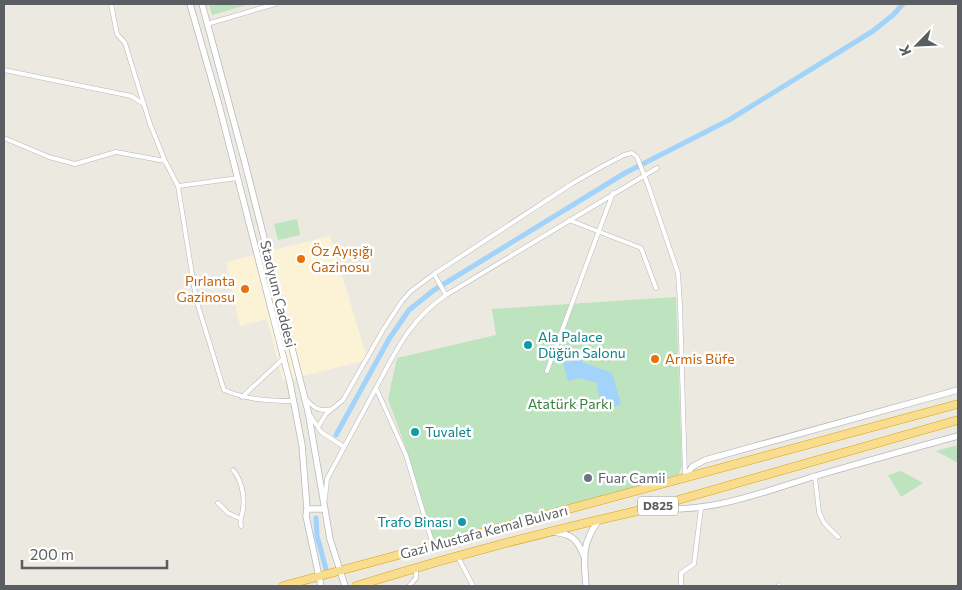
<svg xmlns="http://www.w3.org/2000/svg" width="962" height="590" font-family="Commissioner,sans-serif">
	<rect width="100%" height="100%" fill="#ece9e1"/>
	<path fill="#fcf3d6" d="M 330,236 L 366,355 L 363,361 L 283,381 L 267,319 L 240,326 L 226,262 Z"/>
	<path fill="#bee3bf" d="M 209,4 L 250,4 L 212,15 Z
		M 297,219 L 300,235 L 278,240 L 274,224 Z
		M 676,297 L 682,465 L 678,477 L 433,545 L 408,454 L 388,399 L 397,358 L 496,335 L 492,309 Z
		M 958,445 L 958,463 L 936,451 Z
		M 901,471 L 923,483 L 901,497 L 888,475 Z"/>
	<path fill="#a2d3fa" d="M 580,358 L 582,362 L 612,373 L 621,404 L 603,410 L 597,388 L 598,383 L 579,378 L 568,381 L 563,363 Z"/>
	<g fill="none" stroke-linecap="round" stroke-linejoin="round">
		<path stroke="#a2d3fa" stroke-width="5" d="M 336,435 L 389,339 L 409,310 L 434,290 L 625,173 L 729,120 L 873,31 L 893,15 L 903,4
			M 316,518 L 317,536 L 326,569"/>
		<g stroke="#b4b7bb" stroke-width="5">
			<path id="street" d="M 111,4 L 117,34 L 125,43 L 150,124 L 165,161 L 178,186 L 196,299 L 224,390 C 248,400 268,401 294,401
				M 207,24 L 275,4
				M 4,70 L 131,96 L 142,103
				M 4,138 L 49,157 L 75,164 L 116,152 L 165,161
				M 178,186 L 238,178
				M 569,220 L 641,248 L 656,288
				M 434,274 L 446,295
				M 547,371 L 613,193
				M 242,397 L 284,358
				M 306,399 C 314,408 319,412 332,409
				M 310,415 L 321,432 L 344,447
				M 318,427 L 326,414 L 343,400 L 383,330 L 402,301 L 411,291 L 434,274 L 573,183 L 603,166 L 624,155 L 632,153 L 637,157 L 648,185 L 678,273 L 680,304 L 685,476
				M 233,470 C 241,479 245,496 243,508 C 243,517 239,515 241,526
				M 815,477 L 819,512 L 824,523 L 838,537
				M 325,499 L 327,479 L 376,388
				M 218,503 L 228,513 L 239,518
				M 433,545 L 406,455 L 376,388 C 397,349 409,321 446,295 L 657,168
				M 458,557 L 473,586
				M 779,585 L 779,586
				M 409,586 L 416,578 L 416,568
				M 681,586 L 681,573 L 694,564 L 701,508"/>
		</g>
		<g stroke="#b5b8bd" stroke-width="7">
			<path id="secondary" d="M 190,4 L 219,105 L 290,383 L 302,445 L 307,509 L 306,516 L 321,586
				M 202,4 L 245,163 L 308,411 L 330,539 L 345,586
				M 685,477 L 692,467 L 705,460 L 958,390
				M 653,508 C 707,514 761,493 812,477 C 861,463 909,449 958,436
				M 307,509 L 324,509
				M 553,532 C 572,534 577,539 584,556
				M 586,586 C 584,558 581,544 599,520"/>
		</g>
		<g stroke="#e1a10b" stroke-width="9">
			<path id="highway" d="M 283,586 L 958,404
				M 356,586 C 453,556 551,530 650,508 L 958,420"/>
		</g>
		<use href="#street" stroke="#fff" stroke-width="4"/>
		<use href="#secondary" stroke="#fff" stroke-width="5.5"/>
		<use href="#highway" stroke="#f7dd8d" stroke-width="8"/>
	</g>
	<g fill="#e8710a" stroke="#fff" stroke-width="2">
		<circle cx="301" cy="259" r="5"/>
		<circle cx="245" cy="289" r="5"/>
		<circle cx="655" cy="359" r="5"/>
	</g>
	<g fill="#0f9aa8" stroke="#fff" stroke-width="2">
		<circle cx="528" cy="345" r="5"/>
		<circle cx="415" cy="432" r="5"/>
		<circle cx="462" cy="522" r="5"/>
	</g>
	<circle fill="#6b7280" stroke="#fff" stroke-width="2" cx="588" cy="478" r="5"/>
	<g text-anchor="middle" stroke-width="5" stroke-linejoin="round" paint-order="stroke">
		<rect fill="#fff" stroke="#8c8e90" stroke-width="1" x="638" y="496.5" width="40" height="19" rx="4"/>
		<g font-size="12" font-weight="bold" fill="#5a5d61">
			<text x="658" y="510">D825</text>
		</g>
		<g font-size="14" fill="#c56008" stroke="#fff" text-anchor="start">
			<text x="311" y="256">Öz Ayışığı<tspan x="311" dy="16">Gazinosu</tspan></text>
			<text x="235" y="286" text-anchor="end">Pırlanta<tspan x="235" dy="16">Gazinosu</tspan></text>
			<text x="665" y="364">Armis Büfe</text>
		</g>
		<g font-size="14" fill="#5a5d61" stroke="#fff">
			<text transform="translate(278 294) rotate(76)" y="5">Stadyum Caddesi</text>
			<text transform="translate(484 532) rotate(-15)" y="5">Gazi Mustafa Kemal Bulvarı</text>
		</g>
		<g font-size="14" fill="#0d838f" stroke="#fff" text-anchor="start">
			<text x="538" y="342">Ala Palace<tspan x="538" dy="16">Düğün Salonu</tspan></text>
			<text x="425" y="437">Tuvalet</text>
			<text x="452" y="527" text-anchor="end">Trafo Binası</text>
		</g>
		<g font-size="14" fill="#38813d" stroke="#fff">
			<text x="570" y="409">Atatürk Parkı</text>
		</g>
		<g font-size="14" fill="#5b616d" stroke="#fff" text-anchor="start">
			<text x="598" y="483">Fuar Camii</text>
		</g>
	</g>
	<rect width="962" height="590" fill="none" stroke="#5a5d61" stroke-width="10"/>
	<g transform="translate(917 45) rotate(246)" stroke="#ffffff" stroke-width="4" paint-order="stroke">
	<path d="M0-4L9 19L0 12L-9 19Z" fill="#5a5d61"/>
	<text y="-8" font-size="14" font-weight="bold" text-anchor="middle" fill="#5a5d61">K</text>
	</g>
	<path d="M22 560v8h145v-8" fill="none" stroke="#5a5d61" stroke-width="2.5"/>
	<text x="30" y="560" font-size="15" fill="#5a5d61" stroke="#ffffff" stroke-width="4" paint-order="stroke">200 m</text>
</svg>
